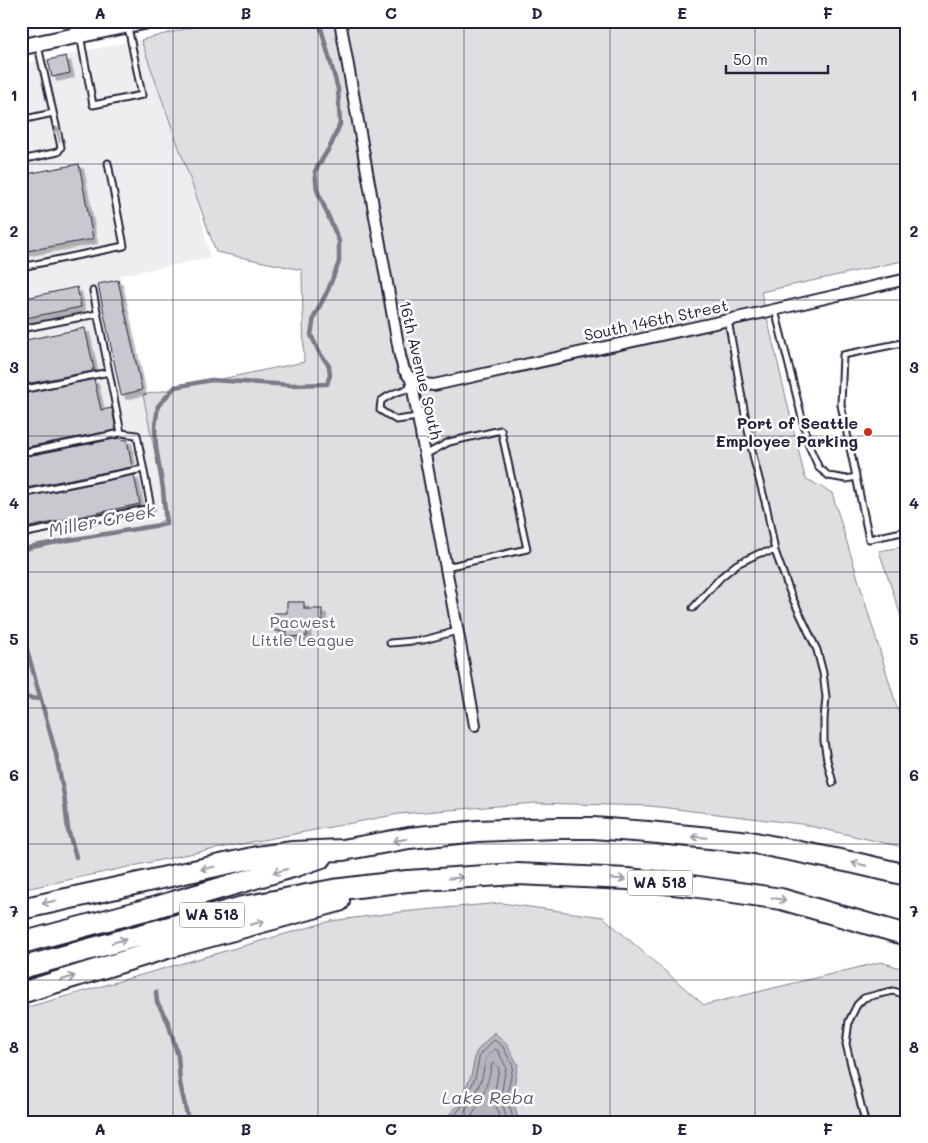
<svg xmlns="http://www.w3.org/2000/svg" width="928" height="1143" font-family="Mali,sans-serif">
	<defs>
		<filter id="shadow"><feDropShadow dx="4.5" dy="4.5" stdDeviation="0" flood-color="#0004"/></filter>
	</defs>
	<rect width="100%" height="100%" fill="#fff"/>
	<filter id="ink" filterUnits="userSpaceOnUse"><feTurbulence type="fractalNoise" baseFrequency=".02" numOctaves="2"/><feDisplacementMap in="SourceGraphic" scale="10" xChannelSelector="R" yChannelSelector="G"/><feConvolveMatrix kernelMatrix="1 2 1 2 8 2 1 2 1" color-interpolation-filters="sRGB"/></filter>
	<g filter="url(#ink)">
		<path fill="#eeeef1" d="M 21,21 L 77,21 L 21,31 Z
			M 161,35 L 210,258 L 120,275 L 169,522 L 21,550 L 21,64 Z"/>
		<path fill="#dfdfe2" stroke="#80808e" d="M 216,21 L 907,21 L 907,260 L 761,292 L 805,478 L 832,493 L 899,714 L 907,718 L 907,848 L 801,824 L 651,806 L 535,803 L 399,814 L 184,855 L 21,890 L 21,551 L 157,524 L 166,518 L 169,521 L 143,395 L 304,362 L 302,270 L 216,252 L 141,40 Z
			M 907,546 L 907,634 L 879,551 Z
			M 501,903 L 603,917 L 704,1005 L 881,962 L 907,970 L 907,1122 L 21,1122 L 21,1009 L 331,921 L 401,912 Z"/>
		<path fill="#b4b4bc" stroke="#7a7a88" d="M 494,1032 L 507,1044 L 518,1065 L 512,1096 L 519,1122 L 443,1122 L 458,1104 L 471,1076 L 476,1052 Z"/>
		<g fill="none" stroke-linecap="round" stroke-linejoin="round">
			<path stroke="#5c5c6f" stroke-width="1" d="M 449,1122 L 462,1106 L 475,1078 L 480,1054 L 494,1040 L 503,1047 L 513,1066 L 507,1096 L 514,1122
				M 457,1122 C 468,1109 475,1096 481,1080 C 486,1067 482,1058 495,1049 L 498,1051 L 506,1067 L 501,1096 L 507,1122
				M 467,1122 C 481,1106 488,1084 492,1064 L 494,1063 L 496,1064 L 499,1068 L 494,1096 L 500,1122"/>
			<path stroke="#7a7a88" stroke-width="4.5" d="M 21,551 L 34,546 L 63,541 L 166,524 L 163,489 L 156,447 L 155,427 L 158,406 L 175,387 L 211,380 L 291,385 L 327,384 L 330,375 L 329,366 L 319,352 L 311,335 L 314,317 L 328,290 L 339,262 L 339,241 L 317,190 L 315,171 L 331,145 L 340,124 L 338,89 L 319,21
				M 21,628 L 56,754 L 64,795 L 68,830 L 76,857
				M 21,697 L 40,699
				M 156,992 L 157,1002 L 168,1022 L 178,1056 L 180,1083 L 187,1115 L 190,1122"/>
		</g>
		<path fill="#c8c8cf" stroke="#22223b" filter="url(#shadow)" d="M 66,56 L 70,73 L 52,77 L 48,60 Z
			M 79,164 L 93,239 L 21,252 L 21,175 Z
			M 118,280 L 142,390 L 121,395 L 98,284 Z
			M 77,287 L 81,307 L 21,319 L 21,299 Z
			M 85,328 L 94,369 L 92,369 L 93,371 L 21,385 L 21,341 Z
			M 94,379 L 101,410 L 112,408 L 116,430 L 21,448 L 21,394 Z
			M 120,438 L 121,440 L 127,439 L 132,467 L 21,489 L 21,457 Z
			M 134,475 L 140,504 L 25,528 L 21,509 L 21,498 Z
			M 287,602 L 304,602 L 304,609 L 322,609 L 322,623 L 306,623 L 307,636 L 287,637 L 287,631 L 274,631 L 274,613 L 287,613 Z"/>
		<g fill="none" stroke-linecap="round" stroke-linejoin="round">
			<g stroke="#22223b" stroke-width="9">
				<path id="lane" d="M 80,35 L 93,105 L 142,95 L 128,27
					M 21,120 L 53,113
					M 21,160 L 58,152 L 61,147 L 38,46
					M 21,267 L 124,246 L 108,163
					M 775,310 L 809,446 L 819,468 L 829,476 L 846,479 L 856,477
					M 728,320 L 746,420 L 754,460 L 767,509 L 775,551 L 791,595 L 817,650 L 823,673 L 826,697 L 824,719 L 824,741 L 827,760 L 833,783
					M 21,329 L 97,314
					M 907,342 L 843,355 L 841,405 L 869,539 L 907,531
					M 412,388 C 400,391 391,393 381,401 L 380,410 L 396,420 L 418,417
					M 21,390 L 109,372
					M 21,453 L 121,433 L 93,291
					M 425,455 L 449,442 L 501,430 L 527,549 L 446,567
					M 21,494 L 143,469
					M 21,534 L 151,508 L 137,435 L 121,433
					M 693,608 L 721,577 L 737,564 L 760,553 L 775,551
					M 390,643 L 424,640 L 457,631
					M 865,1122 L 846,1044 L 849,1021 L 857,1005 L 864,998 L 879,994 L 893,991 L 907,995"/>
			</g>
			<g stroke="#22223b" stroke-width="14">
				<path id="street" d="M 340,21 L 400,356 L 404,370 L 411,379 L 475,725
					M 411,379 L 422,384 L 434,385 L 769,311 L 907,279"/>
			</g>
			<g stroke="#22223b" stroke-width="19">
				<path id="secondary" d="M 21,47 L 146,21"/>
			</g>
			<g stroke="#22223b" stroke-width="24">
				<path id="highway" d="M 21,909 L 257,857 L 293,852 L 343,850 L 409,838 L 478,831 L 558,828 L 593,828 L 648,832 L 750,842 L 855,863 L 907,875
					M 21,943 L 156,907 L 296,866 L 322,857
					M 21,968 L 243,907 L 333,890 L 407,881 L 517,874 L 628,879 L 692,886 L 781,899 L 907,935
					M 21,993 L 167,948 L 339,901"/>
			</g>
			<use href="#lane" stroke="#fff" stroke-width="5"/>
			<use href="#street" stroke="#fff" stroke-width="10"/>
			<use href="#secondary" stroke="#fff" stroke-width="15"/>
			<use href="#highway" stroke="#fff" stroke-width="20"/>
		</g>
		<defs><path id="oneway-shaft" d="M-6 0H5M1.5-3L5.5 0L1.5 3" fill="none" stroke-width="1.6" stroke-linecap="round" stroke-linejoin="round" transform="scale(1.25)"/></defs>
		<g stroke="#9c9ca7">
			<use href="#oneway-shaft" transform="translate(58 134) rotate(-104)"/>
			<use href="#oneway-shaft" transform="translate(699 837) rotate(-174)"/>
			<use href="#oneway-shaft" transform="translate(400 840) rotate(170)"/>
			<use href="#oneway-shaft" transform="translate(859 864) rotate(-167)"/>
			<use href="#oneway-shaft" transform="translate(208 868) rotate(168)"/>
			<use href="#oneway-shaft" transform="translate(280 871) rotate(164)"/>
			<use href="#oneway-shaft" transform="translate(456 878) rotate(-4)"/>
			<use href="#oneway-shaft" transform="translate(618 879) rotate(3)"/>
			<use href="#oneway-shaft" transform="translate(779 899) rotate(11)"/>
			<use href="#oneway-shaft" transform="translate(49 902) rotate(168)"/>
			<use href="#oneway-shaft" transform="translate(257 923) rotate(-16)"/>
			<use href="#oneway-shaft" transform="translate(119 941) rotate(-16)"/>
			<use href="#oneway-shaft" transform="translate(68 978) rotate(-17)"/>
		</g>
	</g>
	<path fill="none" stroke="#22223b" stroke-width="1" stroke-opacity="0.55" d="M 173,21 L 173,1122M 318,21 L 318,1122M 464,21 L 464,1122M 610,21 L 610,1122M 755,21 L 755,1122M 21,164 L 907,164M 21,300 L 907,300M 21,436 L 907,436M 21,572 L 907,572M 21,708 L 907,708M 21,844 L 907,844M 21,980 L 907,980"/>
	<circle fill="#c8321e" stroke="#fff" stroke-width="2" cx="868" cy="432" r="5"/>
	<g text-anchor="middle" stroke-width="5" stroke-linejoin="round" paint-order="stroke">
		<g fill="#fff" stroke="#646476" stroke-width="1">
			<rect x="627.5" y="870.5" width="65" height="25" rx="4"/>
			<rect x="179.5" y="902.5" width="65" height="25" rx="4"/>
		</g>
		<g font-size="15" font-weight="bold" fill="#22223b">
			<text x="660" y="888">WA 518</text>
			<text x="212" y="920">WA 518</text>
		</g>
		<g font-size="16" fill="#22223b" stroke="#fff">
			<text transform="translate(656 320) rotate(-12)" y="6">South 146th Street</text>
			<text transform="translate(421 370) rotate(77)" y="6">16th Avenue South</text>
		</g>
		<g font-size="16" font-weight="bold" fill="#22223b" stroke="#fff" text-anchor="end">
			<text x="858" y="429">Port of Seattle<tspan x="858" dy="18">Employee Parking</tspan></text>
		</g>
		<g font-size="16" fill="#5b5b6d" stroke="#fff">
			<text x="303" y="628">Pacwest<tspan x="303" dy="18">Little League</tspan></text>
		</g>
		<g font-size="18" font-style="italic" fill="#5c5c6f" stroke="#fff">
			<text transform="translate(102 521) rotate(-11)" y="6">Miller Creek</text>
			<text x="488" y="1104">Lake Reba</text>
		</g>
	</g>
	<rect width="928" height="1143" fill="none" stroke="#fff" stroke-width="55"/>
	<path d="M726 65v8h102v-8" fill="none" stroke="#22223b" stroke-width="2.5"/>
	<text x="733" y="65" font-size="15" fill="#22223b" stroke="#ffffff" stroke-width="4" paint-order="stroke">50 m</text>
	<rect x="28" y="28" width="872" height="1088" fill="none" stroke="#22223b" stroke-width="2"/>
	<g font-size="16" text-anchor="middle" font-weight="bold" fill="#22223b">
		<text x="100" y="19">A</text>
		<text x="246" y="19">B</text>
		<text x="391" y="19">C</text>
		<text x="537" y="19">D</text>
		<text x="682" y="19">E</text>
		<text x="828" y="19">F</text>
		<text x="14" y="101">1</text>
		<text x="914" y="101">1</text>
		<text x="14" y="237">2</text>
		<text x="914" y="237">2</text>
		<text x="14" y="373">3</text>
		<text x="914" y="373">3</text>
		<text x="14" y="509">4</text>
		<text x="914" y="509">4</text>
		<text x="14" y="645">5</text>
		<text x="914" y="645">5</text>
		<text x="14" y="781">6</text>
		<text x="914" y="781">6</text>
		<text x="14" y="917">7</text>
		<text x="914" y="917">7</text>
		<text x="14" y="1053">8</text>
		<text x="914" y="1053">8</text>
		<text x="100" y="1135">A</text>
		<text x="246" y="1135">B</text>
		<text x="391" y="1135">C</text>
		<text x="537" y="1135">D</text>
		<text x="682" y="1135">E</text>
		<text x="828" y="1135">F</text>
	</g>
</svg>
